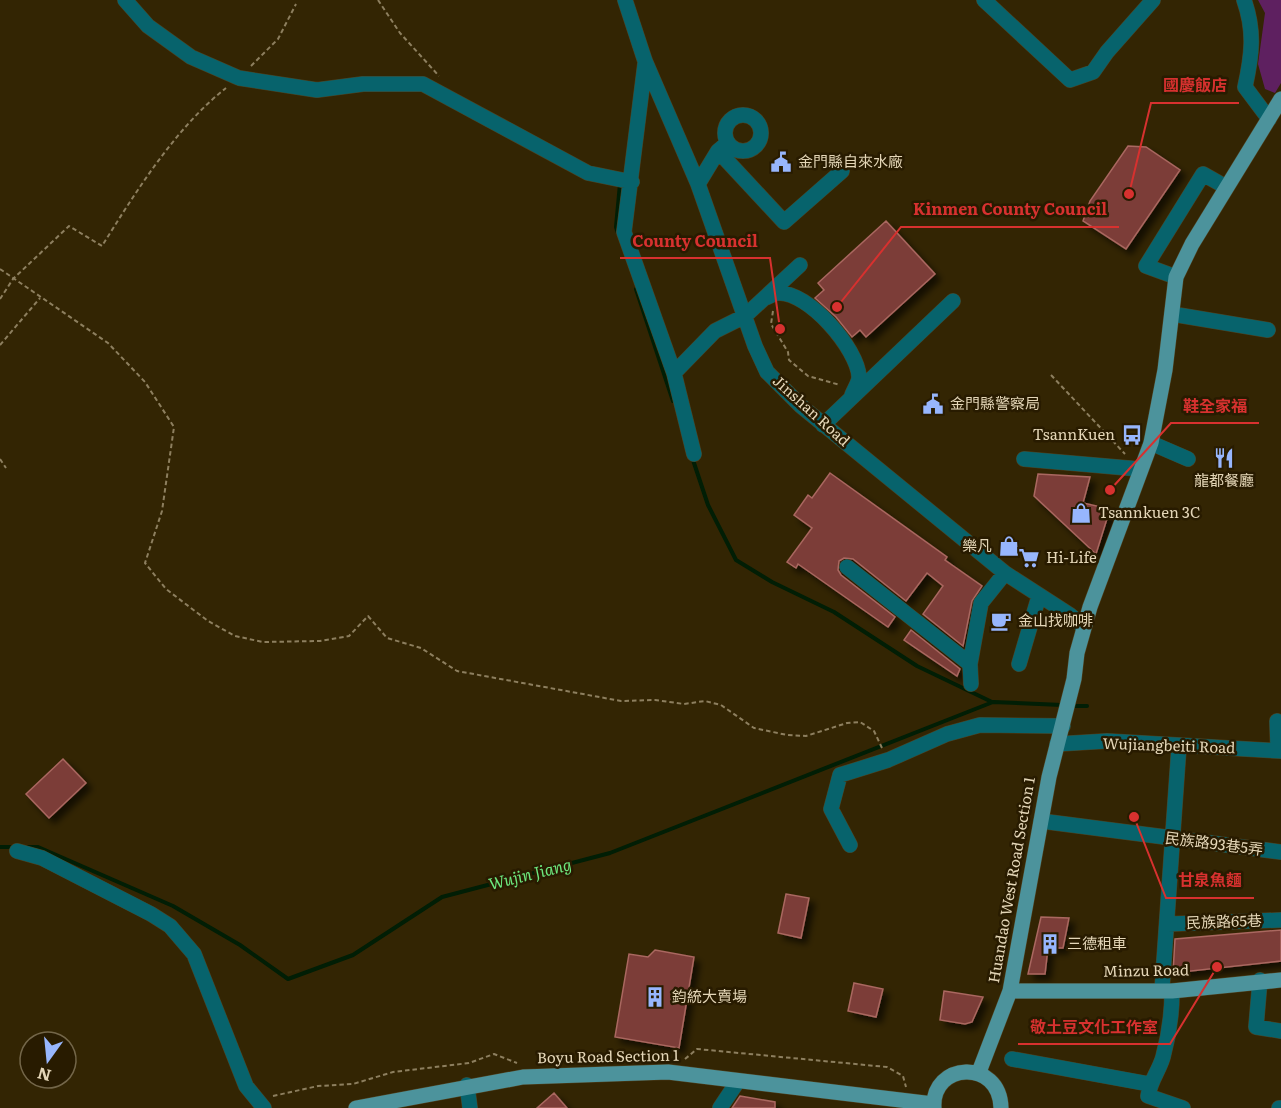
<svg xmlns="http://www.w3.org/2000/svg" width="1281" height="1108" font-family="Literata,'Noto Sans TC',serif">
	<defs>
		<filter id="shadow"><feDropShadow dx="5.5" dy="5.5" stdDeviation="3" flood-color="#0009"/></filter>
	</defs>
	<rect width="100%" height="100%" fill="#332503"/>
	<path fill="#5e2060" d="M 1258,0 L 1281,0 L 1281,83 L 1275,93 L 1265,89 L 1258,64 L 1265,13 Z"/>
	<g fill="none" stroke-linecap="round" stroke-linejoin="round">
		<path stroke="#011e05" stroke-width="4" d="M 618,233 L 616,227 L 620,184
			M 636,289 L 673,401
			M 692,457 L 708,505 L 736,560 L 772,582 L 834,612 L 917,666 L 992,702
			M 1072,706 L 1087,706
			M 0,847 L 14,847
			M 28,847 L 38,847 L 173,906 L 240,945 L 288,979 L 353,955 L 442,897 L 610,853 L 993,702 L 1062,705"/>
	</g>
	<path fill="#7c3e38" stroke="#aa6760" stroke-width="1.5" filter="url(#shadow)" d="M 1128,146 L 1146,147 L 1180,170 L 1126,249 L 1083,221 L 1090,201 Z
		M 886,221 L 935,274 L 866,337 L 860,330 L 852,337 L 836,317 L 815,298 L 824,290 L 818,283 Z
		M 830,473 L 947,557 L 945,560 L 982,586 L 972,601 L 963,646 L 923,614 L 943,586 L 927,573 L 906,601 L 853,559 L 844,558 L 839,561 L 838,570 L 841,575 L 895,617 L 888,627 L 798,564 L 796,568 L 787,562 L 812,528 L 794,515 L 808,495 L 812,498 Z
		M 1038,474 L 1090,477 L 1083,503 L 1110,509 L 1096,554 L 1034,496 Z
		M 911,630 L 960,669 L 957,676 L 904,640 Z
		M 63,759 L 86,783 L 49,818 L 26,794 Z
		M 786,894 L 809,898 L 801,938 L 778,933 Z
		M 1041,917 L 1069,918 L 1063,948 L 1048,948 L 1045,974 L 1028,974 Z
		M 1281,930 L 1281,961 L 1173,973 L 1175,939 Z
		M 655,950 L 694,957 L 679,1048 L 615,1037 L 629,954 L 648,957 Z
		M 854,983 L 883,989 L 876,1017 L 848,1011 Z
		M 944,991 L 983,997 L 972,1022 L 965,1024 L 940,1020 Z
		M 554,1093 L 567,1108 L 537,1108 Z
		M 740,1096 L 775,1102 L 775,1108 L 732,1108 Z"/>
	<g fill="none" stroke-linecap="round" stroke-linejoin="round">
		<g stroke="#4f4120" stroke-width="16">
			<path id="minor" d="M 125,0 L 148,26 L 191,57 L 239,78 L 317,90 L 363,84 L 423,84 L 588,173 L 632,182
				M 625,0 L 645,61 L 698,184 L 755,346 L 767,372 L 801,406 L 1005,573 L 1070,615 L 1084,627
				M 984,0 L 1070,80 L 1093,72 L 1107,52 L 1153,0
				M 1244,0 C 1255,31 1252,55 1245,87 L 1269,119
				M 645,64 L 624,232 L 674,373 L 694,454
				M725 133a18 18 0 1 1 36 0a18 18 0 1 1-36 0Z
				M 718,151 L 784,222 L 842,171
				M 698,184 L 718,151 L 725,145
				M 1176,277 L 1146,266 L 1203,174 L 1226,187
				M 765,298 C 769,297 774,293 778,293 C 808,291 858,349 859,377 C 859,382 854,390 852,395
				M 1172,314 L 1268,330
				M 674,373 L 715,331 L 745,316 L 800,265
				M 823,425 L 953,301
				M 1151,443 L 1188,459
				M 1024,459 L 1139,469
				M 847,567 L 970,664
				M 1019,664 L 1039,596
				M 971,684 L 970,664 L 981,603 L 1005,573
				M 1277,721 L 1278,750
				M 1057,744 L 1107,741 L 1281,751
				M 1041,821 L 1281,852
				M 850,845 L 831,809 L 840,775 L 888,760 L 947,734 L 980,725 L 1063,726
				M 17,851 L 42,858 L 151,914 L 170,926 L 194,954 L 246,1086 L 264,1108
				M 1168,924 L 1281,920
				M 1260,980 L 1256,1027 L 1281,1031
				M 1162,989 L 1179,746
				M 1172,991 C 1172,1013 1169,1035 1163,1057 C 1159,1071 1150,1081 1148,1096 L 1183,1108
				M 1012,1059 L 1149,1084
				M 467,1085 L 470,1108
				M 720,1108 L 738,1081
				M 1279,1108 L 1280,1108"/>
		</g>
		<g stroke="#4f4120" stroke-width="16">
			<path id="major" d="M 1010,991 L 1172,991 L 1281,980
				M 979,1072 L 1010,991 L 1049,777 L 1074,679 L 1077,653 L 1090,607 L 1151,443 L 1165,370 L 1176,277 L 1192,244 L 1281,99
				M 356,1108 L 523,1077 L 668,1072 L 933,1104
				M 934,1108 C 931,1062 1000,1058 1001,1108"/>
		</g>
		<path stroke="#8d7f5f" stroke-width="2" stroke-dasharray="4.5 3" stroke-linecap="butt" d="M 378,0 L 400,33 L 439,76
			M 251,66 L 278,39 L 296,4
			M 0,269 L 108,343 L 145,382 L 174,427 L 162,511 L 145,563 L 166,589 L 208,621 L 235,636 L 263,642 L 320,641 L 349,636 L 368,616 L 387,638 L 421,648 L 457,671 L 621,701 L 655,700 L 684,704 L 705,701 L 721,705 L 754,728 L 787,735 L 806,736 L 847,723 L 860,722 L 874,731 L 882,748
			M 0,299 L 13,279 L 69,226 L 102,246 C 135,193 176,127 226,88
			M 773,311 L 771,324 L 788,352 L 789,360 L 808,376 L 840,385
			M 0,345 L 40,298
			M 1051,375 L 1125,454
			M 0,459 L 6,468
			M 685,1059 L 697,1049 L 887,1067 L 903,1076 L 906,1087
			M 273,1096 L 318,1086 L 353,1084 L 393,1072 L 469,1063 L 494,1054 L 517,1063"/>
		<use href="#minor" stroke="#07636c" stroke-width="15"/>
		<use href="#major" stroke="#4c939c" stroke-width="15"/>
	</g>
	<defs>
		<g id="civic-bare" transform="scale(1.62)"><path d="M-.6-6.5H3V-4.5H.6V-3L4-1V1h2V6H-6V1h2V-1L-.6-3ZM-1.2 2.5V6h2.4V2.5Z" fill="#97b6fd" stroke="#281b00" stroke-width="2.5" paint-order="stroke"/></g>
		<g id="bus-bare" transform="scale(1.62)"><path d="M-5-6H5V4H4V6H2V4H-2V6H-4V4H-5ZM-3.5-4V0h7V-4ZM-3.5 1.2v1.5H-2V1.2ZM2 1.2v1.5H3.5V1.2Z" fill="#97b6fd" stroke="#281b00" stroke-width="2.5" paint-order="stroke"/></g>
		<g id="restaurant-bare" transform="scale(1.62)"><path d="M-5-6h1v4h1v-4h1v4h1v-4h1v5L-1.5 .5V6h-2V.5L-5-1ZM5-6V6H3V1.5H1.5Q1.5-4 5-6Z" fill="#97b6fd" stroke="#281b00" stroke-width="2.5" paint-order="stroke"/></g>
		<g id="shop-bare" transform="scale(1.62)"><path d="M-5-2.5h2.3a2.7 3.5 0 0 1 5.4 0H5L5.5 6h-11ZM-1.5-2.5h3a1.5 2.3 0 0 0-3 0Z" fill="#97b6fd" stroke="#281b00" stroke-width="2.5" paint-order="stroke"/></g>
		<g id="supermarket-bare" transform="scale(1.62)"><path d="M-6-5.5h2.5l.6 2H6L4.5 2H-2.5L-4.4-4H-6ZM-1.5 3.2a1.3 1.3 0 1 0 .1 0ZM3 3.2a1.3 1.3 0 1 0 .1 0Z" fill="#97b6fd" stroke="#281b00" stroke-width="2.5" paint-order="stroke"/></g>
		<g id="cafe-bare" transform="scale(1.62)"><path d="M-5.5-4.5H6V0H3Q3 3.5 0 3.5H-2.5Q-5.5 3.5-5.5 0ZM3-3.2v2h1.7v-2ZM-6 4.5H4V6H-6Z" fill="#97b6fd" stroke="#281b00" stroke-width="2.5" paint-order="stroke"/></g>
		<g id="building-bare" transform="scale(1.62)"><path d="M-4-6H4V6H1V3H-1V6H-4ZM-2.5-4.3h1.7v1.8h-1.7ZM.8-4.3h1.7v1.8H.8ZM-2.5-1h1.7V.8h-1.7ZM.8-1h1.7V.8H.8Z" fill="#97b6fd" stroke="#281b00" stroke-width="2.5" paint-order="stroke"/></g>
	</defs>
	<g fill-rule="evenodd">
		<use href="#civic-bare" x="781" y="162"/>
		<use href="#civic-bare" x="933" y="404"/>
		<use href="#bus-bare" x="1132" y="435"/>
		<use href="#restaurant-bare" x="1224" y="458"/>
		<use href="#shop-bare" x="1081" y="513"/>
		<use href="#shop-bare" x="1009" y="546"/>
		<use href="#supermarket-bare" x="1029" y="558"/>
		<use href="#cafe-bare" x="1001" y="621"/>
		<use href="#building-bare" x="1050" y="944"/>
		<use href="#building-bare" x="655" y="997"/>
	</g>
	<g text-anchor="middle" stroke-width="5" stroke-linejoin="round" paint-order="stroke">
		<g font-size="15" fill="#e4d6b7" stroke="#281b00" text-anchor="start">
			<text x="798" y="167">金門縣自來水廠</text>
			<text x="950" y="409">金門縣警察局</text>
			<text x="1115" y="440" text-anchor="end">TsannKuen</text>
			<text x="1224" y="486" text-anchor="middle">龍都餐廳</text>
			<text x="1098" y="518">Tsannkuen 3C</text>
			<text x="992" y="551" text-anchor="end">樂凡</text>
			<text x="1046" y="563">Hi-Life</text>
			<text x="1018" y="626">金山找咖啡</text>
			<text x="1067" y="949">三德租車</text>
			<text x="672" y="1002">鈞統大賣場</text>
		</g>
		<g font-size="15" fill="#e4d6b7" stroke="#281b00">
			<text transform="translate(811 411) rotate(42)" y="5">Jinshan Road</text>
			<text transform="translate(1169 746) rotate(2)" y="5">Wujiangbeiti Road</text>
			<text transform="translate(1214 844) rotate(7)" y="5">民族路93巷5弄</text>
			<text transform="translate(1012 880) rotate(-80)" y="5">Huandao West Road Section 1</text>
			<text transform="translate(1224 922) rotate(-2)" y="5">民族路65巷</text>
			<text transform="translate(1146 971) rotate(-1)" y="5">Minzu Road</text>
			<text transform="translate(608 1057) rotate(-1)" y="5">Boyu Road Section 1</text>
		</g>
		<g font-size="16" font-style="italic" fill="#6de77d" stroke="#281b00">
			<text transform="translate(530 874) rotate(-14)" y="6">Wujin Jiang</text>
		</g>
	</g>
	<path fill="none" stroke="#d7312f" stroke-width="2" d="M1129 194L1151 103H1239M837 307L901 227H1119M780 329L770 258H620M1110 490L1171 423H1259M1134 817L1166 898H1254M1217 967L1170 1044H1018"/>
	<g fill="#d7312f" stroke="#281b00" stroke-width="2">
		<circle cx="1129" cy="194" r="6"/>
		<circle cx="837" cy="307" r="6"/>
		<circle cx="780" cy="329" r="6"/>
		<circle cx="1110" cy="490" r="6"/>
		<circle cx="1134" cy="817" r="6"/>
		<circle cx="1217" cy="967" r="6"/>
	</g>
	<g font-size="16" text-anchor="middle" font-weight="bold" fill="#d7312f" stroke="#281b00" stroke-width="5" stroke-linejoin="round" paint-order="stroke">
		<text x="1195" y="91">國慶飯店</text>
		<text x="1010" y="215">Kinmen County Council</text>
		<text x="695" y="247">County Council</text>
		<text x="1215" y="412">鞋全家福</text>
		<text x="1210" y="886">甘泉魚麵</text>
		<text x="1094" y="1033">敬土豆文化工作室</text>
	</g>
	<g transform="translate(48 1060) rotate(195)"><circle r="28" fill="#281b00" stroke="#736649" stroke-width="1.5"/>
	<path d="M0-4.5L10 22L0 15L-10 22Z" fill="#97b6fd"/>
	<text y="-9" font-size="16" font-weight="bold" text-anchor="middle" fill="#e4d6b7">N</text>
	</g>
</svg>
